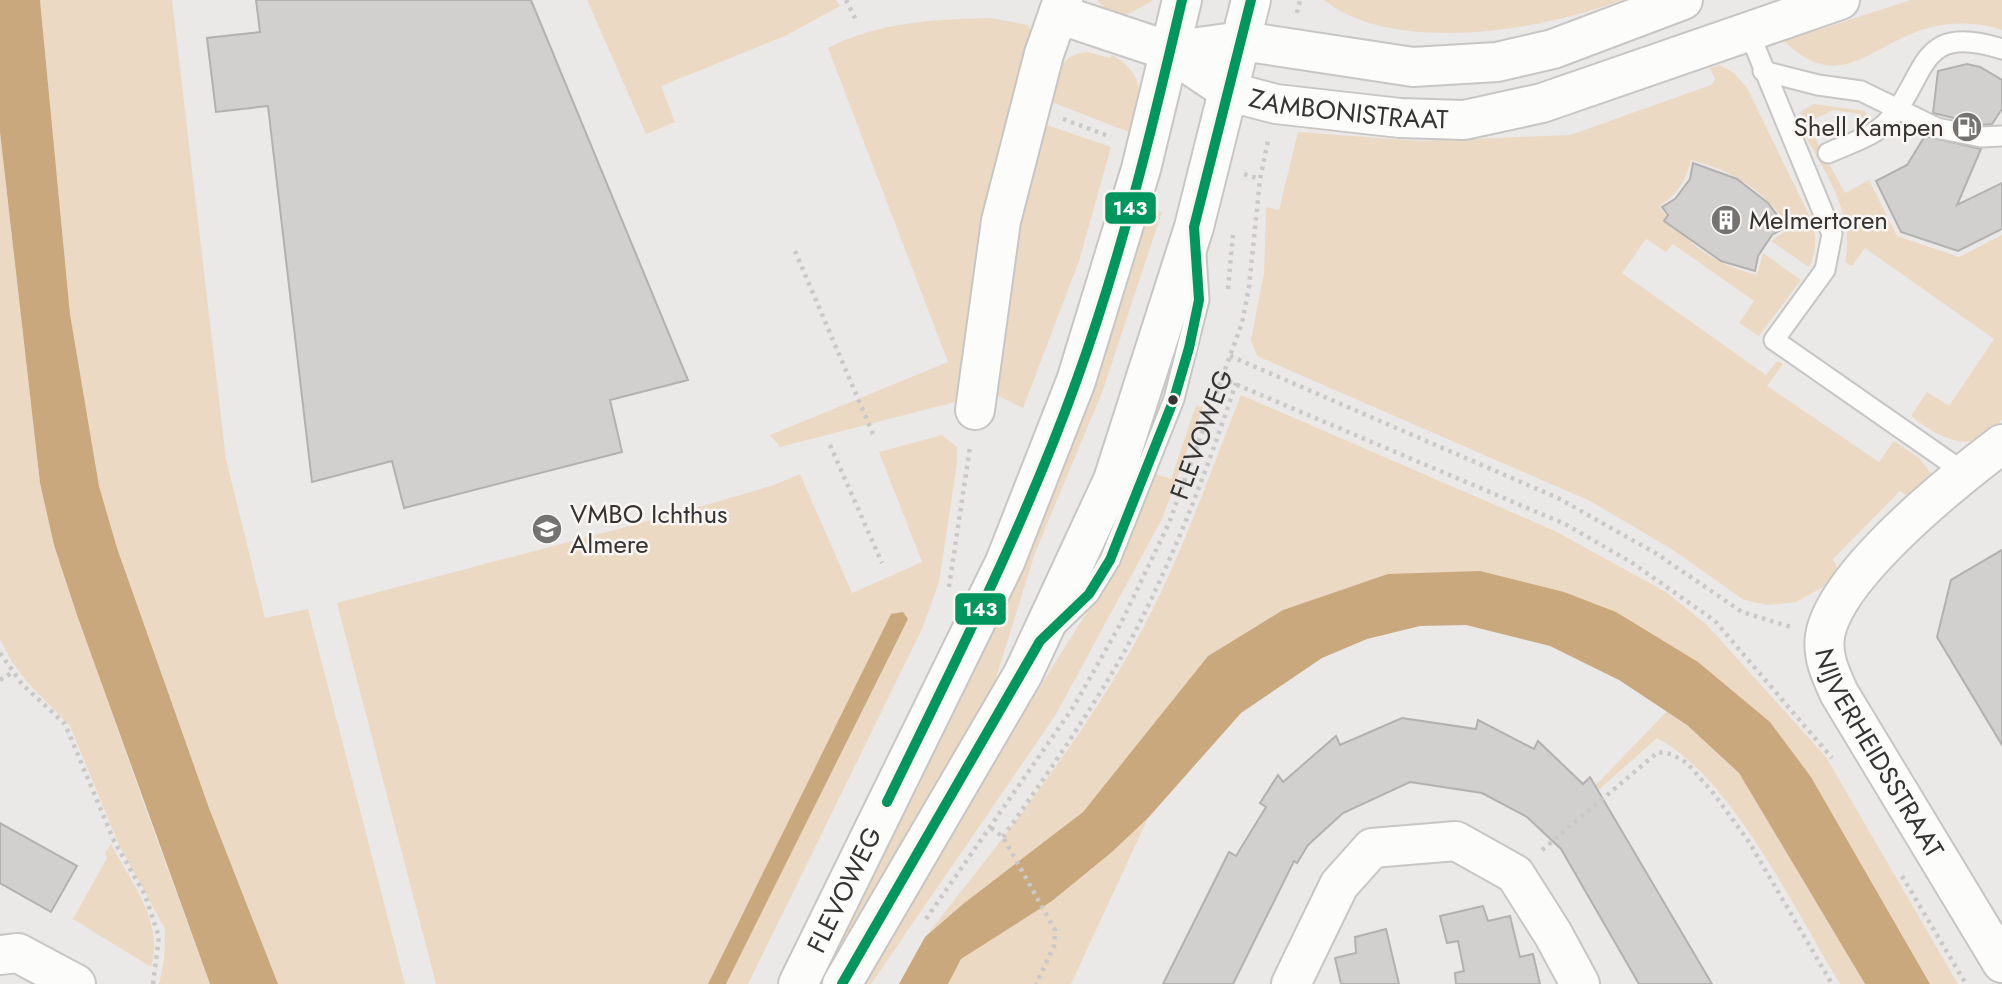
<svg xmlns="http://www.w3.org/2000/svg" width="2002" height="984" font-family="Jost,sans-serif">
	<rect width="100%" height="100%" fill="#eae9e7"/>
	<path fill="#ecd9c3" d="M 40,0 L 172,0 L 226,459 L 265,618 L 308,609 L 405,984 L 278,984 L 209,808 L 117,548 L 99,486 L 70,314 Z
		M 587,0 L 836,0 L 840,6 L 785,36 L 661,86 L 675,122 L 646,134 Z
		M 1097,0 L 1154,0 L 1126,15 L 1104,8 Z
		M 1324,0 L 1622,0 C 1544,30 1394,56 1324,0 Z
		M 1911,0 L 2002,0 L 2002,30 C 1973,20 1939,22 1911,34 C 1860,56 1834,89 1784,41 Z
		M 991,18 L 1028,25 L 1035,37 L 963,400 L 780,447 L 770,435 L 948,362 L 828,48 C 878,22 936,19 991,18 Z
		M 1088,52 L 1110,58 L 1112,55 C 1147,74 1142,101 1134,134 L 1049,101 C 1056,74 1057,55 1088,52 Z
		M 1719,65 L 1734,73 L 1747,88 L 1811,219 C 1817,237 1817,249 1809,267 L 1771,241 L 1790,228 C 1765,191 1734,171 1691,160 C 1685,182 1678,194 1659,206 C 1685,243 1713,264 1757,275 L 1763,253 L 1801,280 L 1759,336 L 1739,323 L 1754,301 L 1673,244 L 1666,252 L 1646,239 L 1622,273 L 1766,375 L 1777,361 L 1783,364 L 1767,386 L 1879,462 L 1894,441 L 1919,458 L 1933,476 L 1909,498 L 1900,491 L 1833,559 L 1838,570 L 1823,587 L 1796,602 L 1768,605 L 1744,600 L 1673,550 L 1590,501 L 1257,356 L 1251,340 L 1264,273 L 1266,207 L 1279,210 L 1298,132 L 1420,141 L 1570,135 L 1711,85 L 1715,79 L 1710,68 Z
		M 1814,104 L 1865,111 L 1869,119 L 1863,121 L 1860,114 L 1833,110 L 1807,123 L 1845,193 L 1869,180 L 1897,236 L 1959,257 L 2002,235 L 2002,420 C 1995,426 1987,434 1979,438 C 1957,450 1928,429 1911,416 L 1927,392 L 1949,406 L 1994,339 L 1865,248 L 1852,266 L 1845,262 C 1856,212 1821,167 1799,124 L 1801,111 Z
		M 1047,125 L 1111,147 L 1079,261 L 1023,408 L 992,393 L 1011,247 L 1042,127 Z
		M 0,132 L 40,483 L 54,545 L 145,807 L 210,984 L 159,984 L 164,960 L 165,929 L 119,845 L 70,726 L 27,682 L 12,662 L 0,639 Z
		M 1140,207 L 1162,212 L 1103,390 L 1035,553 L 990,697 L 826,984 L 814,984 Z
		M 1241,395 L 1555,531 L 1666,592 L 1707,625 L 1826,757 L 1958,984 L 1930,984 L 1811,777 L 1769,722 L 1616,612 L 1283,610 L 1208,656 L 1083,812 L 963,904 L 925,937 C 1002,840 1080,743 1140,634 C 1181,558 1209,475 1241,395 Z
		M 1196,405 L 1203,407 L 1163,517 L 1055,716 L 871,984 L 853,984 L 1116,566 L 1156,474 L 1171,479 Z
		M 942,435 L 957,447 L 957,463 L 939,582 L 922,629 L 748,984 L 726,984 L 908,619 L 903,612 L 891,615 L 708,984 L 436,984 L 337,603 L 682,512 L 774,485 L 800,474 L 852,593 L 922,562 L 879,452 Z
		M 1667,711 L 1687,725 L 1739,773 L 1865,984 L 1840,984 C 1796,912 1731,776 1657,738 L 1549,834 Z
		M 1148,818 L 1071,984 L 948,984 L 960,959 L 1052,901 L 1112,852 Z
		M 111,844 C 130,881 165,923 151,967 L 73,919 L 107,858 L 105,853 Z"/>
	<path fill="#caa87d" d="M 0,0 L 40,0 L 70,314 L 99,486 L 117,548 L 209,808 L 278,984 L 210,984 L 77,615 L 54,545 L 40,483 L 0,132 Z
		M 1480,571 L 1564,592 L 1616,612 L 1698,662 L 1770,722 L 1811,777 L 1930,984 L 1865,984 L 1739,773 L 1687,725 L 1619,680 L 1550,646 L 1466,625 L 1420,626 L 1367,639 L 1322,658 L 1241,713 L 1148,818 L 1112,852 L 1052,901 L 961,959 L 948,984 L 899,984 L 925,937 L 963,904 L 1083,812 L 1208,656 L 1283,610 L 1388,574 Z
		M 903,612 L 908,619 L 726,984 L 708,984 L 891,614 Z"/>
	<path fill="#d1d0cf" stroke="#b2b1b0" stroke-width="2" d="M 256,0 L 531,0 L 688,380 L 610,400 L 622,452 L 404,508 L 392,461 L 312,482 L 268,106 L 216,112 L 207,38 L 260,32 Z
		M 1967,64 L 1980,67 L 2002,80 L 2002,109 L 1992,124 L 1982,125 L 1933,113 L 1938,71 Z
		M 1925,136 L 1981,149 L 1957,205 L 2002,183 L 2002,229 L 1958,251 L 1901,232 L 1876,181 L 1907,165 Z
		M 1693,163 L 1737,179 L 1768,203 L 1786,227 L 1772,235 L 1758,256 L 1755,271 L 1721,261 L 1664,221 L 1668,215 L 1662,207 L 1675,199 L 1690,179 Z
		M 2002,550 L 2002,745 L 1937,637 L 1951,580 Z
		M 1402,718 L 1476,729 L 1478,720 L 1534,749 L 1538,741 L 1583,784 L 1590,777 L 1712,984 L 1639,984 L 1561,849 L 1527,817 L 1482,793 L 1410,782 L 1343,813 L 1308,845 L 1297,863 L 1294,861 L 1233,984 L 1163,984 L 1229,852 L 1236,856 L 1266,807 L 1260,803 L 1278,775 L 1283,782 L 1336,736 L 1340,745 Z
		M 0,823 L 77,866 L 51,912 L 0,883 Z
		M 1483,906 L 1488,921 L 1510,916 L 1520,957 L 1533,954 L 1540,984 L 1456,984 L 1455,973 L 1464,971 L 1458,941 L 1447,943 L 1440,916 Z
		M 1386,929 L 1399,984 L 1341,984 L 1335,958 L 1356,953 L 1355,937 Z"/>
	<g fill="none" stroke-linecap="round" stroke-linejoin="round">
		<g stroke="#c7c6c5" stroke-width="23">
			<path id="lane" d="M 1748,30 L 1832,234 L 1825,270 L 1774,340 L 1965,473
				M 1763,71 L 1818,85 L 1861,91 L 1937,128 L 1981,137 L 2002,136
				M 1828,153 C 1846,145 1872,137 1886,123 C 1929,78 1915,21 2002,49
				M 1058,624 L 1089,594 L 1110,560 L 1174,399 L 1199,300 L 1196,255"/>
		</g>
		<g stroke="#c7c6c5" stroke-width="42">
			<g id="street">
				<path d="M 1058,14 L 1169,51"/>
				<path d="M 975,410 L 1001,221 L 1044,54 L 1063,0"/>
				<path id="s2" d="M 2002,444 C 1953,481 1835,575 1825,636 C 1822,657 1831,675 1839,693 L 2002,963"/>
				<path d="M 0,955 L 18,953 L 76,984"/>
				<path d="M 1291,984 L 1339,885 L 1372,848 L 1456,841 L 1515,874 L 1553,934 L 1580,984"/>
			</g>
		</g>
		<g stroke="#c7c6c5" stroke-width="42">
			<g id="secondary">
				<path id="s3" d="M 1169,51 L 1230,92 L 1276,104 L 1400,118 L 1464,120 L 1542,103 L 1840,0"/>
				<path d="M 1169,51 L 1242,41 L 1413,67 L 1497,62 L 1553,49 L 1683,0"/>
				<path id="s4" d="M 798,984 L 1005,562 L 1076,381 L 1141,169 L 1182,0"/>
				<path d="M 842,984 L 1023,674 L 1113,480 L 1194,227 L 1251,0"/>
			</g>
		</g>
		<g stroke="#cac9c8" stroke-width="4.5" stroke-dasharray="3.5 5" stroke-linecap="butt">
			<path d="M 846,0 L 856,20"/>
			<path d="M 1297,13 L 1300,0"/>
			<path d="M 1063,119 L 1111,137"/>
			<path d="M 1244,174 L 1260,179"/>
			<path d="M 795,251 L 873,434"/>
			<path d="M 1228,289 L 1233,235"/>
			<path d="M 1230,356 L 1558,498 L 1657,554 L 1742,612 L 1791,627"/>
			<path d="M 1221,378 L 1565,524 L 1631,562 L 1715,621 L 1832,758"/>
			<path d="M 830,445 L 882,563"/>
			<path d="M 949,587 L 970,447"/>
			<path d="M 0,653 L 22,684 L 65,724 L 114,841 L 145,895 L 159,937 L 153,984"/>
			<path d="M 0,680 L 13,672"/>
			<path d="M 991,828 L 1003,837 L 1055,930 L 1054,946 L 1036,984"/>
			<path d="M 1003,837 C 1047,774 1091,712 1128,645 C 1173,561 1206,473 1236,383"/>
			<path d="M 1542,850 L 1658,752 L 1671,754 L 1687,763 L 1714,794 L 1749,842 L 1832,984"/>
			<path d="M 1902,876 L 1966,984"/>
			<path id="s1" d="M 926,919 L 1074,706 L 1121,623 L 1169,523 L 1242,323 L 1249,287 L 1260,179 L 1268,141"/>
		</g>
		<use href="#lane" stroke="#fcfcfb" stroke-width="19"/>
		<use href="#street" stroke="#fcfcfb" stroke-width="38"/>
		<use href="#secondary" stroke="#fcfcfb" stroke-width="38"/>
		<g stroke="#f9f6f3" stroke-width="16">
			<path id="bus-1" d="M 887,802 C 954,664 1024,527 1076,382 C 1121,258 1152,129 1182,0
				M 842,984 L 1040,641 L 1089,594 L 1110,560 L 1174,399 L 1189,348 L 1199,300 L 1194,227 L 1251,0"/>
		</g>
		<use href="#bus-1" stroke="#00965e" stroke-width="10"/>
	</g>
	<defs>
		<g id="fuel-disc" transform="scale(1.575)"><circle r="9.5" fill="#747372" stroke="#f9f6f3"/><path d="M-5.5-6h7V0h2V4h1.3V-2.5L3-4.5l.8-.8L6-3V5H2.5V1h-1V6h-7ZM-4.2-4.7v3.2H.2V-4.7Z" fill="#fff"/></g>
		<g id="building-disc" transform="scale(1.575)"><circle r="9.5" fill="#747372" stroke="#f9f6f3"/><path d="M-4-6H4V6H1V3H-1V6H-4ZM-2.5-4.3h1.7v1.8h-1.7ZM.8-4.3h1.7v1.8H.8ZM-2.5-1h1.7V.8h-1.7ZM.8-1h1.7V.8H.8Z" fill="#fff"/></g>
		<g id="school-disc" transform="scale(1.575)"><circle r="9.5" fill="#747372" stroke="#f9f6f3"/><path d="M0-5L7-2L0 1L-7-2ZM-4 1L0 2.5L4 1V4Q0 6-4 4Z" fill="#fff"/></g>
	</defs>
	<g fill-rule="evenodd">
		<use href="#fuel-disc" x="1967" y="127"/>
		<use href="#building-disc" x="1726" y="220"/>
		<use href="#school-disc" x="547" y="529"/>
	</g>
	<circle fill="#353433" stroke="#f9f6f3" stroke-width="2.5" cx="1173" cy="400" r="6"/>
	<g text-anchor="middle" stroke-width="5" stroke-linejoin="round" paint-order="stroke">
		<g font-size="26" fill="#353433" stroke="#f9f6f3">
			<text dy="9" stroke="none"><textPath href="#s3" startOffset="194">ZAMBONISTRAAT</textPath></text>
			<text dy="9" stroke="none"><textPath href="#s1" startOffset="560">FLEVOWEG</textPath></text>
			<text dy="9" stroke="none"><textPath href="#s2" startOffset="396">NIJVERHEIDSSTRAAT</textPath></text>
			<text dy="9" stroke="none"><textPath href="#s4" startOffset="105">FLEVOWEG</textPath></text>
		</g>
		<g font-size="26" fill="#353433" stroke="#f9f6f3" text-anchor="start">
			<text x="1944" y="136" text-anchor="end">Shell Kampen</text>
			<text x="1749" y="229">Melmertoren</text>
			<text x="570" y="523">VMBO Ichthus<tspan x="570" dy="30">Almere</tspan></text>
		</g>
	</g>
	<g stroke="#f9f6f3" stroke-width="2.5">
		<rect x="1104" y="191" width="53" height="34" rx="7" fill="#00965e"/>
		<rect x="954" y="592" width="53" height="34" rx="7" fill="#00965e"/>
	</g>
	<g font-size="19" text-anchor="middle" font-weight="bold" fill="#fff">
		<text x="1130" y="215">143</text>
		<text x="980" y="616">143</text>
	</g>
</svg>
